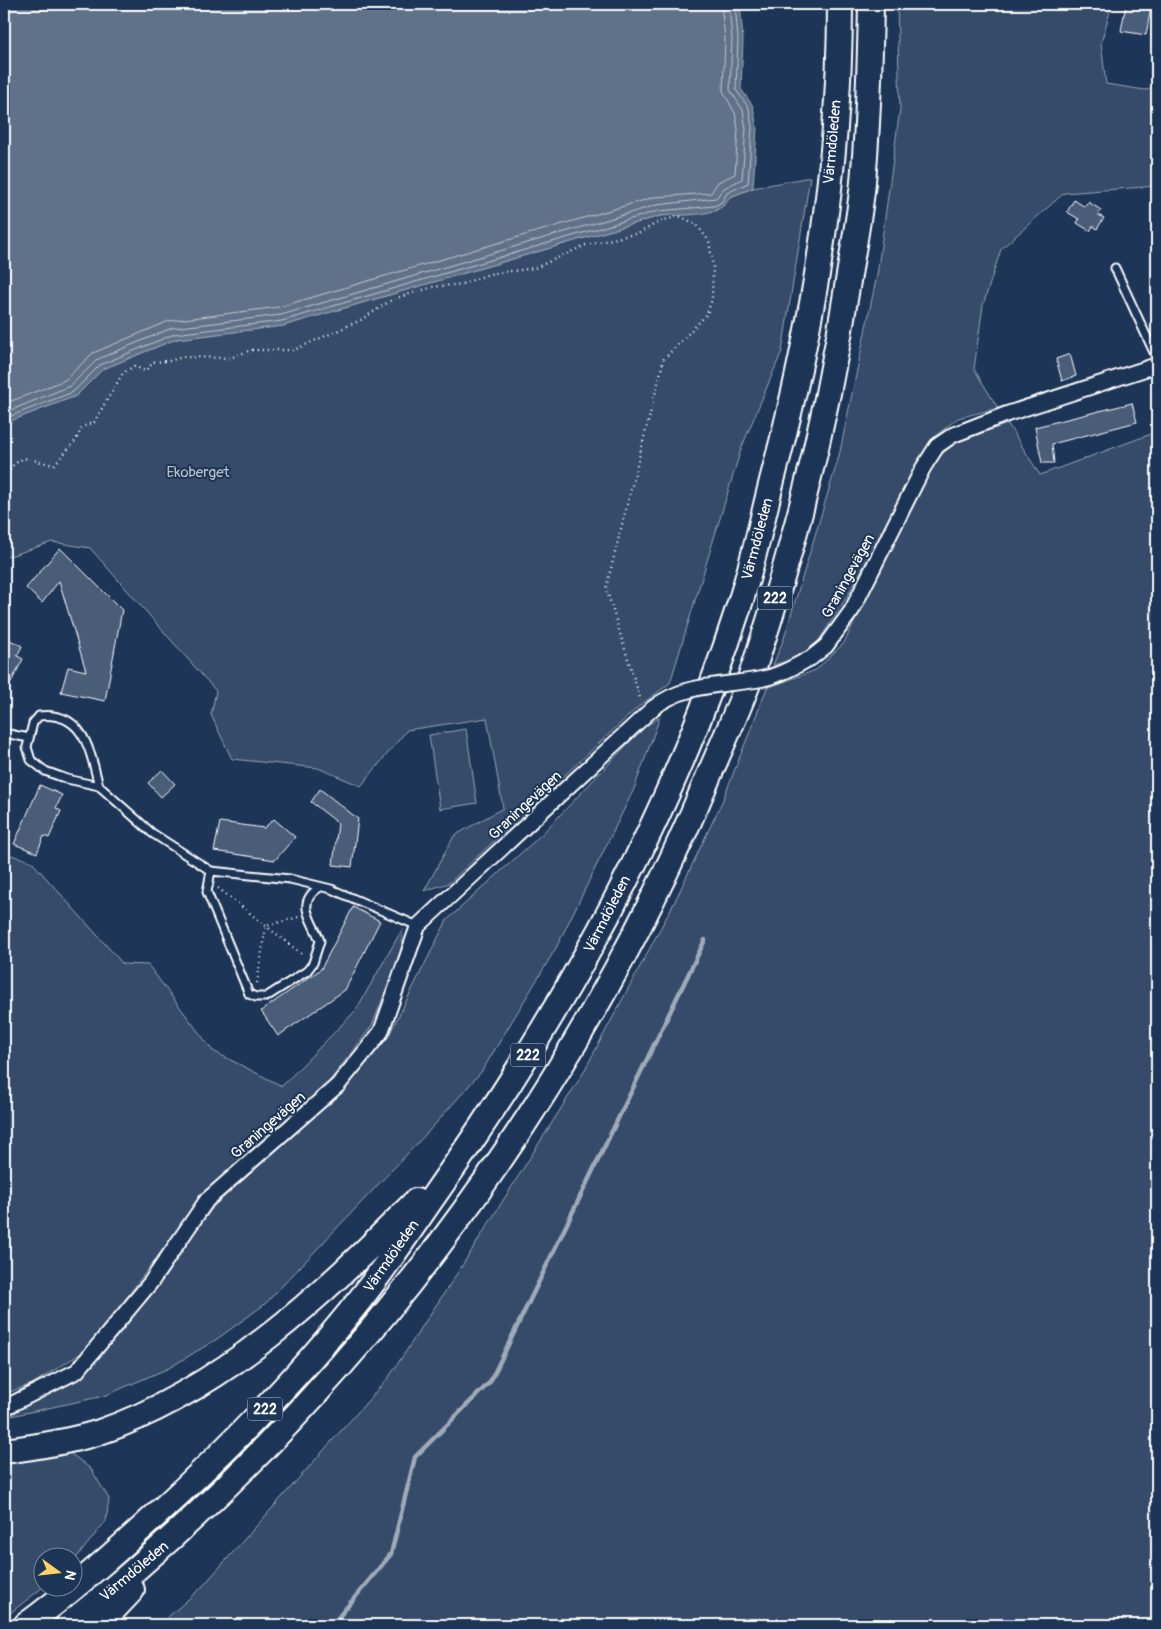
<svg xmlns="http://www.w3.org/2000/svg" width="1161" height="1629" font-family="Pangolin,sans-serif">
	<rect width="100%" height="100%" fill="#1d3557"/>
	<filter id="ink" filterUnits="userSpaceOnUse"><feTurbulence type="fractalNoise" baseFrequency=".02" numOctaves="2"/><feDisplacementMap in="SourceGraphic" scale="10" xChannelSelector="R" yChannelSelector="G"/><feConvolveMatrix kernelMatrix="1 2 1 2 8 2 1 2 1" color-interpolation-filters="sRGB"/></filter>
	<g filter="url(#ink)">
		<path fill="#364b69" stroke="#9aa5b4" d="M 897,4 L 1112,4 L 1101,43 L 1106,84 L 1145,90 L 1157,87 L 1157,186 L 1064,193 L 1001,249 L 983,305 L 974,369 L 998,408 L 958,418 L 934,437 L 847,597 L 816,645 L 794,659 L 773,665 L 784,638 L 839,456 L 877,275 L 900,109 Z
			M 810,177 L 782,351 L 741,449 L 670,683 L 639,706 L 449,883 L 424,891 L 454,836 L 503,808 L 487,718 L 407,730 L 361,786 L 318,768 L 232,759 L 211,715 L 216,691 L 90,548 L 52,542 L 4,558 L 4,427 L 13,420 L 76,396 L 103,369 L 176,339 L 283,326 L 660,216 L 716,211 L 730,197 L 753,188 Z
			M 1008,424 L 1040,475 L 1151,434 L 1157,435 L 1157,1625 L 159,1625 L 202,1587 L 389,1377 L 460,1269 L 582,1075 L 674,903 L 722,802 L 767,688 L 816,670 L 844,643 L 929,470 C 952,437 972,436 1008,424 Z
			M 660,717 L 634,789 L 556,948 L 482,1071 L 428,1132 L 265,1304 L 217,1339 L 169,1368 L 104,1396 L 11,1416 L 35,1398 L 84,1374 L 122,1331 L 214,1206 L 342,1092 L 389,1035 L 447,920 L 541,835 L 643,728 Z
			M 466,729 L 477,803 L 440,809 L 429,735 Z
			M 4,853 L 31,861 L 123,964 L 148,965 L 213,1051 L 282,1086 L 356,1010 L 403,928 L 401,951 L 372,1026 L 321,1092 L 206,1192 L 88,1349 L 32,1384 L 4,1394 Z
			M 70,1453 L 91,1469 L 109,1499 L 106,1521 L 73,1562 L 72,1556 L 42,1556 L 43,1587 L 4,1618 L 4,1462 Z"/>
		<path fill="#617289" stroke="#a0aab8" d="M 4,4 L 740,4 L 743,39 L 741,89 L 753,106 L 757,128 L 753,188 L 730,197 C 721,219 681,214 660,216 L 283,326 L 176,339 L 103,369 L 76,396 L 13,420 L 4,427 Z"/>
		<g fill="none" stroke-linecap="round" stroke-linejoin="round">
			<path stroke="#c0c7d0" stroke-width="1" d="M 4,404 L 65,380 L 93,353 L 169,321 L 279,307 L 655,197 L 711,193 L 718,182 L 735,174 L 738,129 L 735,113 L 723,91 L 725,39 L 721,4
				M 4,413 L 70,386 L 98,359 L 172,328 L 281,315 L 657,205 L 716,198 L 724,188 L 742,179 L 746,129 L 743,110 L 730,90 L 732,39 L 729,4
				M 4,421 L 11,416 L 73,392 L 100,365 L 174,334 L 282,321 L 658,211 L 714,206 L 722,202 L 727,193 L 748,183 L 752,128 L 749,108 L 736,90 L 738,39 L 735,4"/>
			<path stroke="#a0aab8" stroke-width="4.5" d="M 332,1625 L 391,1554 L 415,1457 L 490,1382 L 705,940"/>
		</g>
		<path fill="#4a5d79" stroke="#fff" d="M 1126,4 L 1151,7 L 1146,35 L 1121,31 Z
			M 1074,200 L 1085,207 L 1088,202 L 1101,210 L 1098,215 L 1104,218 L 1097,229 L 1093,226 L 1090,231 L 1077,223 L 1079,219 L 1067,212 Z
			M 1070,354 L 1076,376 L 1062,381 L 1056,359 Z
			M 1132,403 L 1137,422 L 1052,444 L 1054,463 L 1042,463 L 1035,427 Z
			M 60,548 L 122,610 L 105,701 L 61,692 L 68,667 L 86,671 L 59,581 L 42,603 L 26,588 Z
			M 4,637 L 22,646 L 17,656 L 23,659 L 4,696 Z
			M 162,770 L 175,784 L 161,797 L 148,783 Z
			M 40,785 L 62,795 L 56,808 L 61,811 L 49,838 L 44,836 L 37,853 L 14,844 Z
			M 320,789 L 358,819 L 352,867 L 333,865 L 338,823 L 311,802 Z
			M 274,819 L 295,837 L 275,860 L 214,851 L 220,822 L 264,828 Z
			M 353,907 L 380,921 L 345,990 L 278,1036 L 261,1011 L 321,969 Z"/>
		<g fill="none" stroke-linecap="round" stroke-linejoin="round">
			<g stroke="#fff" stroke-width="11">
				<path id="service" d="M 1115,268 L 1157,359
					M 4,733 L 29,738
					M 99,786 C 90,752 85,711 39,716 L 33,723 L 27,747 L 31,760 L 45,771 L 67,779 L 99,786 L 152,833 L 211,871 L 290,879 L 331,889 L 418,926
					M 211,871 L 207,892 L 249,994 L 256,997 L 266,997 L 307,971 L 313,963 L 320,941 C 313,920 294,904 320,887"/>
			</g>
			<g stroke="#fff" stroke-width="18">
				<path id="minor" d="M 811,658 L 826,646 L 852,610 L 923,468 L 937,446 L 953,435 L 1007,414 L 1157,365
					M 4,1408 L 77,1371 L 151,1282 L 207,1200 L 338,1085 L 381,1032 L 418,926 L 653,708"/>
			</g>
			<g stroke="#fff" stroke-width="28">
				<path id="motorway" d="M 4,1451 C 35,1447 67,1442 97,1433 C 224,1390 323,1294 416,1201
					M 26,1625 C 71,1592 114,1554 155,1516 C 229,1448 300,1376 362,1297 C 387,1265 410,1230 433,1197 C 561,1016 672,818 739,606 C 754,561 763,514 775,469 C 815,318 840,160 840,4
					M 68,1625 C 348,1404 569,1108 707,780 C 723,742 741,705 754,667 C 797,539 829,409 849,275 C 854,244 860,213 863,182 C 868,123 870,63 871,4
					M 99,1625 L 132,1590"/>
			</g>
			<path stroke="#fff" stroke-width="2.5" stroke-dasharray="1 4" stroke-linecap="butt" d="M 4,478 L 14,464 L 24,458 L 54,465 L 76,440 L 82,427 L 94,422 L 123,373 L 134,366 L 145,371 L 154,362 L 169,361 L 183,357 L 230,358 L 251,350 L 294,350 L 361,320 L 393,299 L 433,287 L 462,284 L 489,274 L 535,268 L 586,245 L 639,233 L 661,221 L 679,216 L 696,224 L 709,241 L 713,266 L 712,299 L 707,314 L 664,359 L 606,588 L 641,701
				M 218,888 L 304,956
				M 257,983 L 266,926 L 299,917"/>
			<use href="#service" stroke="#1d3557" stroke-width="7"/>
			<use href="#minor" stroke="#1d3557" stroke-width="14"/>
			<use href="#motorway" stroke="#1d3557" stroke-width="24"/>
			<g stroke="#fff" stroke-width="18" stroke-linecap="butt">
				<path id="minor-bridge" d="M 653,708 C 684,683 724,686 761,679 C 779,676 795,666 811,658"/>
			</g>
			<use href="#minor-bridge" stroke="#1d3557" stroke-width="14"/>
		</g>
	</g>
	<g text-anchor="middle" stroke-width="4" stroke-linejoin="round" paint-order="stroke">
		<g fill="#1d3557" stroke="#bbc2cd" stroke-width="1">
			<rect x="757.5" y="586.5" width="35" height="23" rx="4"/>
			<rect x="510.5" y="1043.5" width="35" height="23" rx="4"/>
			<rect x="247.5" y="1397.5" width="35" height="23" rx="4"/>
		</g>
		<g font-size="14" font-weight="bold" fill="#fff">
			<text x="775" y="603">222</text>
			<text x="528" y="1060">222</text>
			<text x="265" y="1414">222</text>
		</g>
		<g font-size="15" fill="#fff" stroke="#1d3557">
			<text transform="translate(832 142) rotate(-85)" y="5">Värmdöleden</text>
			<text transform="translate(757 539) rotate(-75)" y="5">Värmdöleden</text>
			<text transform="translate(848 576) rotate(-61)" y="5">Graningevägen</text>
			<text transform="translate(525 805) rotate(-43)" y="5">Graningevägen</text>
			<text transform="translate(607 914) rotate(-63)" y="5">Värmdöleden</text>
			<text transform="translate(268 1125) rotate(-41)" y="5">Graningevägen</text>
			<text transform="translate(391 1256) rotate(-55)" y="5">Värmdöleden</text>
			<text transform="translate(134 1571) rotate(-40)" y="5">Värmdöleden</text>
		</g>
		<g font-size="15" fill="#b9c0ca" stroke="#1d3557">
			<text x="198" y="477">Ekoberget</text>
		</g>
	</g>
	<rect width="1161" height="1629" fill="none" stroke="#1d3557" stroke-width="20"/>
	<rect x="10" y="10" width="1141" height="1609" fill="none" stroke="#fff" stroke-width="2" filter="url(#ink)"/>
	<g transform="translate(58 1572) rotate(105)"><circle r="24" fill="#1d3557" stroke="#77869a"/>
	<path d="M0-4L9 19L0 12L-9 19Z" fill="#ffd166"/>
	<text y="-8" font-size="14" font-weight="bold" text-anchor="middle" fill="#ffffff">N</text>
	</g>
</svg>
